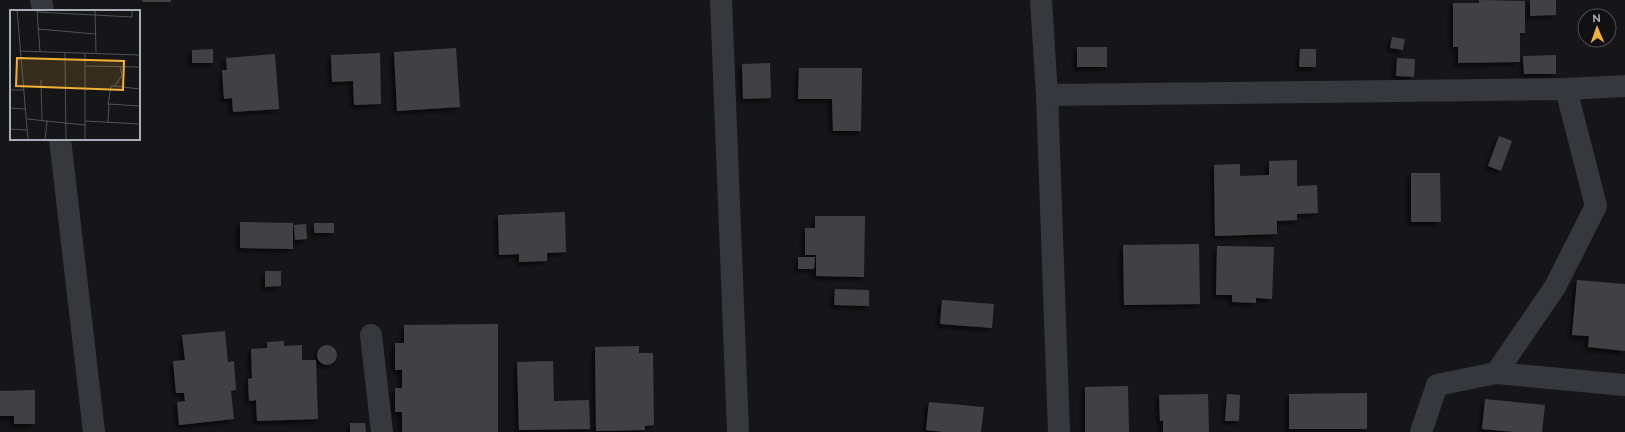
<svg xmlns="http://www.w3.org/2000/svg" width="1625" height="432" font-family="Raleway,sans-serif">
	<defs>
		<filter id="shadow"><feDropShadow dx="-3.5" dy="3.5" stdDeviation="2" flood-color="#0009"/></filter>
	</defs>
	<rect width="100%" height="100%" fill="#161618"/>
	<path fill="#404145" filter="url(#shadow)" d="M 142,0 L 171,0 L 171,2 L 142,2 Z
		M 1479,0 L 1525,1 L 1525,33 L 1520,33 L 1520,62 L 1458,63 L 1458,47 L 1453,47 L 1453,3 L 1479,3 Z
		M 1530,0 L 1556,0 L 1556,15 L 1530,16 Z
		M 1392,37 L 1405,39 L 1403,50 L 1390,48 Z
		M 1077,47 L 1107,47 L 1107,67 L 1077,67 Z
		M 456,48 L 460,107 L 397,111 L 394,52 Z
		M 213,49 L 213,63 L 192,63 L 192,50 Z
		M 1300,49 L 1316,49 L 1316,67 L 1299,67 Z
		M 380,53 L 381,104 L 354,105 L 353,81 L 332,82 L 331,55 Z
		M 275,54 L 279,109 L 233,112 L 232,98 L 224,99 L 222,70 L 227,70 L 226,58 Z
		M 1556,55 L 1556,74 L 1524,74 L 1523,56 Z
		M 1397,58 L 1415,59 L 1414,77 L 1396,76 Z
		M 770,63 L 771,98 L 743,99 L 742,64 Z
		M 799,68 L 862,68 L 861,131 L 833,131 L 832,99 L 798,99 Z
		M 1499,136 L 1512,141 L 1501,171 L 1488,166 Z
		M 1297,160 L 1297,186 L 1317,185 L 1318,213 L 1297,214 L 1297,220 L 1277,221 L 1277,234 L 1215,236 L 1214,165 L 1240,164 L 1240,176 L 1269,175 L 1269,161 Z
		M 1411,173 L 1440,173 L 1441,222 L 1411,222 Z
		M 565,212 L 566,252 L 547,253 L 547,261 L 519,262 L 519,254 L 499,255 L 498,215 Z
		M 815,216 L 865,216 L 864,277 L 816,276 L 816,255 L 805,255 L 805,228 L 815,228 Z
		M 240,222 L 293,223 L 293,249 L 240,248 Z
		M 314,223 L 334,223 L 334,233 L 314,233 Z
		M 306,224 L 307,239 L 295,240 L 294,225 Z
		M 1199,244 L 1200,304 L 1124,305 L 1123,245 Z
		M 1217,246 L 1274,247 L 1272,299 L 1256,298 L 1256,303 L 1232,302 L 1232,295 L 1216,295 Z
		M 798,257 L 815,257 L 814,269 L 798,269 Z
		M 265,271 L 281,271 L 281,286 L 265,287 Z
		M 1577,280 L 1625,284 L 1625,351 L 1588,347 L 1589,336 L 1572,335 Z
		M 835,289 L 869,290 L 869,306 L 834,305 Z
		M 942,300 L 994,304 L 992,328 L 940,324 Z
		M 498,324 L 498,432 L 402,432 L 402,412 L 395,412 L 395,388 L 402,388 L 402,370 L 395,370 L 395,343 L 404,343 L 404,325 Z
		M 225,331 L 228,362 L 234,361 L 236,390 L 231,391 L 234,419 L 179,425 L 177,402 L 185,401 L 184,393 L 176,393 L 173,361 L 185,360 L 182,335 Z
		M 284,341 L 284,346 L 302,345 L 302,360 L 316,360 L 318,419 L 257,421 L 256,400 L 249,401 L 248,379 L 252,378 L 251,349 L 267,348 L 267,342 Z
		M317 355a10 10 0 1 1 20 0a10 10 0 1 1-20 0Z
		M 639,346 L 639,353 L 653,353 L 654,425 L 645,426 L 645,430 L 596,431 L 595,347 Z
		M 553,361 L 554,401 L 589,400 L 590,429 L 519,430 L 517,362 Z
		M 1128,386 L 1129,432 L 1085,432 L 1085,387 Z
		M 35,390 L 35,424 L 14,424 L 14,416 L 0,416 L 0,391 Z
		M 1367,393 L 1367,429 L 1289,429 L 1289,394 Z
		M 1208,394 L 1209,432 L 1163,432 L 1163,421 L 1160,421 L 1159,395 Z
		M 1227,394 L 1240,395 L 1239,421 L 1225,421 Z
		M 1485,399 L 1545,405 L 1542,432 L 1515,432 L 1482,429 Z
		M 929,402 L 984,407 L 981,432 L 943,432 L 926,430 Z
		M 350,423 L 365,423 L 366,432 L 350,432 Z"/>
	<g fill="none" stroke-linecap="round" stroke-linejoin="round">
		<path stroke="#37383d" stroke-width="22" d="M 41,0 L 43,11
			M 721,0 L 738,432
			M 1041,0 L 1047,95 L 1059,432
			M 1047,95 L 1566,89 L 1625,86
			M 60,139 L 94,432
			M 371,335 L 382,432
			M 1496,373 L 1625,385
			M 1421,432 L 1437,385 L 1496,373 L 1555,287 L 1596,206 L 1566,89"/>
	</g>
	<g transform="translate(10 10)">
		<rect width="130" height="130" fill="#161618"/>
		<path fill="none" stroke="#505258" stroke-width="1" d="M 7,0 L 18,130M 85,0 L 86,42M 27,1 L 30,42M 27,2 L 122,7 L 122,0M 28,19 L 86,24M 9,41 L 130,45M 55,42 L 56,130M 76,56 L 130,57M 31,70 L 32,110M 105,76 L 130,79M 0,80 L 13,80M 98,95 L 101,76 L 105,76 L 112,65 L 110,57M 0,98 L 15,99M 17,109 L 75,115M 75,111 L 130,114M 98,113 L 99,94 L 130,96M 0,119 L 17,120M 35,130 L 37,111M 75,130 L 75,43"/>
		<path fill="#f2b134" fill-opacity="0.15" stroke="#f2b134" stroke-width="2" d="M 7,48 L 114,51 L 113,80 L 6,76 Z"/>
		<rect width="130" height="130" fill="none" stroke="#a8adb8" stroke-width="2"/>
	</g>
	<g transform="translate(1597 28) rotate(358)"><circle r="19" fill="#111113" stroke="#4d4f55"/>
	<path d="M0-3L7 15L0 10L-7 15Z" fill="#f2b134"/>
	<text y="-6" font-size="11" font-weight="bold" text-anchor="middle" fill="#a8adb8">N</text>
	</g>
</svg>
